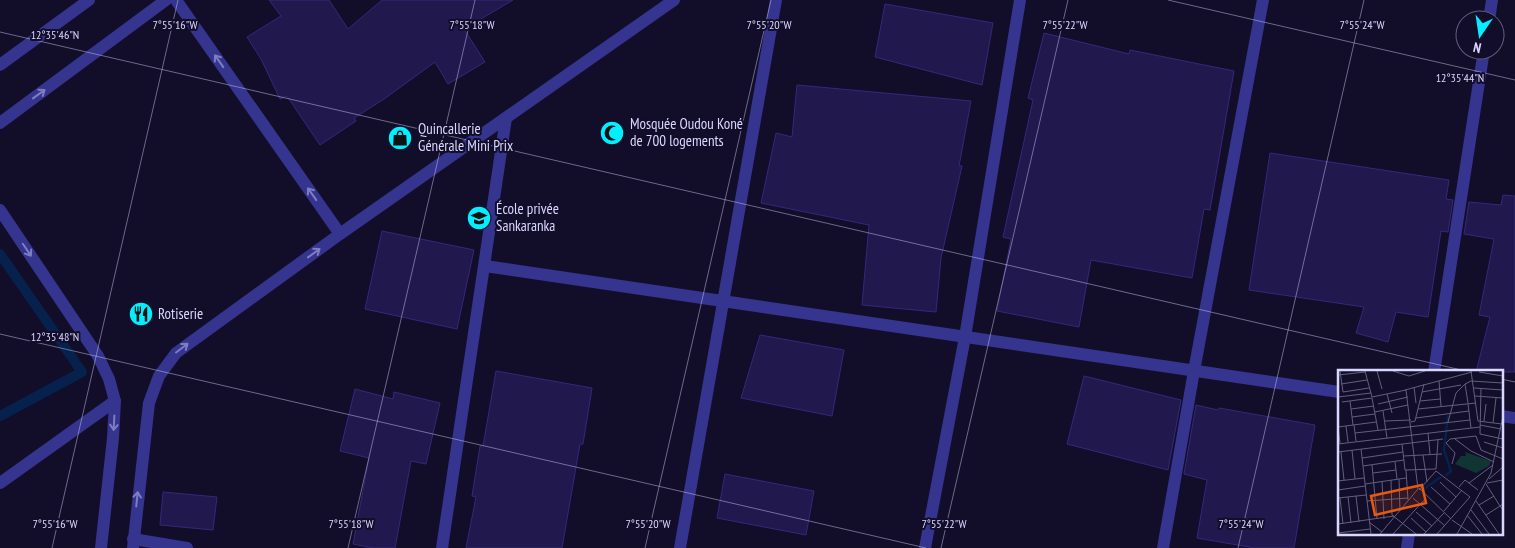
<svg xmlns="http://www.w3.org/2000/svg" width="1515" height="548" font-family="'PT Sans Narrow',sans-serif">
	<rect width="100%" height="100%" fill="#120e2a"/>
	<g fill="none" stroke-linecap="round" stroke-linejoin="round">
		<path stroke="#05214c" stroke-width="10" d="M 0,254 L 82,372 L 0,416"/>
	</g>
	<path fill="#21184d" stroke="#35287c" d="M 269,0 L 329,0 L 348,29 L 382,0 L 513,0 L 464,29 L 485,62 L 448,84 L 435,62 L 384,99 L 354,118 L 356,121 L 320,145 L 287,96 L 280,99 L 261,59 L 247,37 L 281,16 Z
		M 885,4 L 993,23 L 982,85 L 875,57 Z
		M 1044,33 L 1129,54 L 1130,50 L 1234,71 L 1210,210 L 1204,209 L 1192,278 L 1091,260 L 1079,327 L 997,311 L 1011,239 L 1003,237 L 1033,100 L 1028,98 Z
		M 797,85 L 971,101 L 959,166 L 962,166 L 941,258 L 936,312 L 862,305 L 869,225 L 761,203 L 776,133 L 792,137 Z
		M 1270,153 L 1449,180 L 1446,199 L 1453,200 L 1448,232 L 1441,231 L 1428,317 L 1396,312 L 1388,342 L 1356,333 L 1364,307 L 1249,290 Z
		M 1503,195 L 1515,196 L 1515,372 L 1476,372 L 1490,317 L 1479,315 L 1494,239 L 1464,234 L 1469,202 L 1501,205 Z
		M 382,231 L 474,250 L 457,329 L 365,309 Z
		M 760,335 L 844,350 L 832,416 L 741,398 Z
		M 496,371 L 592,388 L 583,444 L 580,444 L 562,548 L 466,548 L 476,497 L 472,496 L 480,446 L 483,446 Z
		M 1084,376 L 1181,400 L 1168,470 L 1067,444 Z
		M 355,389 L 393,399 L 394,392 L 440,403 L 426,464 L 411,461 L 395,548 L 373,548 L 353,544 L 369,458 L 340,451 Z
		M 1196,405 L 1218,410 L 1219,408 L 1315,425 L 1294,548 L 1255,548 L 1197,538 L 1207,480 L 1184,474 Z
		M 725,474 L 814,491 L 806,535 L 717,518 Z
		M 163,492 L 217,497 L 213,530 L 160,525 Z"/>
	<g fill="none" stroke-linecap="round" stroke-linejoin="round">
		<path stroke="#35348e" stroke-width="12" d="M 1489,20 L 1492,0
			M 340,234 L 674,0
			M 485,266 L 1339,392
			M 1434,372 L 1484,50
			M 1501,416 L 1515,418
			M 0,483 L 115,401
			M 133,539 L 187,548
			M 442,548 L 506,118
			M 680,548 L 776,0
			M 925,548 L 965,337 L 1020,0
			M 1163,548 L 1194,371 L 1263,0
			M 1407,548 L 1409,534"/>
		<path stroke="#35348e" stroke-width="12" d="M 0,65 L 89,0
			M 0,123 L 166,0
			M 0,210 L 98,356 L 109,379 L 115,401 L 113,438 L 101,548
			M 133,548 L 149,403 L 159,376 L 176,353 L 340,234 L 176,0"/>
	</g>
	<defs><path id="oneway-shaft" d="M-6 0H5M1.5-3L5.5 0L1.5 3" fill="none" stroke-width="1.6" stroke-linecap="round" stroke-linejoin="round" transform="scale(1.25)"/></defs>
	<g stroke="#7f7dc1">
		<use href="#oneway-shaft" transform="translate(219 61) rotate(-125)"/>
		<use href="#oneway-shaft" transform="translate(39 94) rotate(-36)"/>
		<use href="#oneway-shaft" transform="translate(312 194) rotate(-125)"/>
		<use href="#oneway-shaft" transform="translate(27 250) rotate(56)"/>
		<use href="#oneway-shaft" transform="translate(314 253) rotate(-36)"/>
		<use href="#oneway-shaft" transform="translate(182 348) rotate(-37)"/>
		<use href="#oneway-shaft" transform="translate(114 423) rotate(93)"/>
		<use href="#oneway-shaft" transform="translate(137 499) rotate(-84)"/>
	</g>
	<path fill="none" stroke="#dad7ff" stroke-width="1" stroke-opacity="0.45" d="M 1168,0 L 1515,80M 0,32 L 1470,372M 0,334 L 926,548M 1501,379 L 1515,382M 52,548 L 178,0M 348,548 L 475,0M 645,548 L 771,0M 941,548 L 1068,0M 1238,548 L 1364,0"/>
	<defs>
		<g id="mosque-disc" transform="scale(1.25)"><circle r="9.5" fill="#03eeff" stroke="#120e2a"/><path d="M3.5-4.9A6 6 0 1 0 3.5 4.9A5 5 0 1 1 3.5-4.9Z" fill="#111"/></g>
		<g id="shop-disc" transform="scale(1.25)"><circle r="9.5" fill="#03eeff" stroke="#120e2a"/><path d="M-5-2.5h2.3a2.7 3.5 0 0 1 5.4 0H5L5.5 6h-11ZM-1.5-2.5h3a1.5 2.3 0 0 0-3 0Z" fill="#111"/></g>
		<g id="school-disc" transform="scale(1.25)"><circle r="9.5" fill="#03eeff" stroke="#120e2a"/><path d="M0-5L7-2L0 1L-7-2ZM-4 1L0 2.5L4 1V4Q0 6-4 4Z" fill="#111"/></g>
		<g id="restaurant-disc" transform="scale(1.25)"><circle r="9.5" fill="#03eeff" stroke="#120e2a"/><path d="M-5-6h1v4h1v-4h1v4h1v-4h1v5L-1.5 .5V6h-2V.5L-5-1ZM5-6V6H3V1.5H1.5Q1.5-4 5-6Z" fill="#111"/></g>
	</defs>
	<g fill-rule="evenodd">
		<use href="#mosque-disc" x="612" y="133"/>
		<use href="#shop-disc" x="400" y="138"/>
		<use href="#school-disc" x="479" y="218"/>
		<use href="#restaurant-disc" x="141" y="314"/>
	</g>
	<g text-anchor="middle" stroke-width="4" stroke-linejoin="round" paint-order="stroke">
		<g font-size="15" fill="#dad7ff" stroke="#120e2a" text-anchor="start">
			<text x="630" y="129">Mosquée Oudou Koné<tspan x="630" dy="17">de 700 logements</tspan></text>
			<text x="418" y="134">Quincallerie<tspan x="418" dy="17">Générale Mini Prix</tspan></text>
			<text x="496" y="214">École privée<tspan x="496" dy="17">Sankaranka</tspan></text>
			<text x="158" y="319">Rotiserie</text>
		</g>
	</g>
	<g transform="translate(1338 370)">
		<rect width="165" height="165" fill="#120e2a"/>
		<path d="M 127,82 L 153,91 L 151,96 L 138,103 L 117,94 L 123,86 L 128,86 Z" fill="#103533"/>
		<path fill="none" stroke="#05214c" stroke-width="2.5" d="M 107,106 L 113,101 L 106,80 L 110,46M 84,120 L 103,107"/>
		<path fill="none" stroke="#625e7f" stroke-width="1" d="M 2,1 L 5,22M 27,1 L 34,27 L 68,20 L 80,119 L 42,164M 39,1 L 44,19M 55,1 L 71,6 L 87,1M 133,1 L 140,51 L 164,54M 141,2 L 165,6M 0,5 L 27,2M 101,11 L 103,36M 3,14 L 29,10M 127,14 L 130,33M 76,17 L 78,33M 136,18 L 165,20M 143,18 L 142,64 L 165,69M 67,20 L 134,2M 5,22 L 31,18M 84,22 L 123,15M 49,24 L 54,43M 137,26 L 165,28M 0,27 L 33,23M 34,28 L 40,60M 12,31 L 15,55M 82,31 L 102,29M 4,32 L 34,28M 40,34 L 70,27M 130,34 L 133,58M 13,39 L 36,36M 80,39 L 138,33M 45,41 L 49,68M 37,42 L 70,35M 14,47 L 37,44M 78,48 L 131,41M 47,51 L 73,50M 146,51 L 148,34M 73,52 L 77,51 L 86,14M 110,52 L 118,23 L 127,14 L 133,11 L 165,13M 155,53 L 158,28M 16,55 L 18,71M 142,55 L 163,59M 8,56 L 10,72M 0,57 L 38,52M 0,57 L 2,73M 17,63 L 132,50M 90,63 L 92,84M 117,69 L 133,81 L 156,92M 146,72 L 165,78M 108,73 L 112,69 L 138,66 L 143,80 L 165,89M 108,73 L 117,83 L 114,94M 0,74 L 142,57M 64,74 L 67,100 L 98,99M 23,79 L 33,164M 14,80 L 17,109M 0,82 L 105,69M 3,82 L 6,110M 85,85 L 89,112M 65,86 L 104,84M 24,88 L 65,82M 57,92 L 59,109M 34,95 L 39,149M 25,96 L 66,90M 98,99 L 100,70M 68,100 L 70,130M 98,101 L 132,127 L 99,164M 35,103 L 58,100M 61,109 L 62,141M 151,109 L 165,97M 53,110 L 54,145 L 78,164M 0,111 L 26,108M 44,111 L 46,149M 102,112 L 118,127M 131,113 L 155,95M 149,113 L 165,110M 27,114 L 68,108M 148,114 L 162,136 L 165,134M 93,117 L 112,134M 121,117 L 127,110 L 140,120M 81,118 L 113,149M 0,120 L 27,116M 81,120 L 98,101M 18,126 L 21,152M 10,127 L 13,153M 0,128 L 28,125M 2,128 L 5,154M 75,128 L 107,156M 29,131 L 70,128M 138,131 L 161,164M 141,135 L 156,126M 133,140 L 151,164M 106,141 L 124,120M 78,142 L 94,156M 129,145 L 144,164M 148,145 L 162,136 L 165,140M 73,148 L 88,162M 114,150 L 134,164M 31,152 L 44,162M 0,154 L 56,146M 0,163 L 32,159M 55,164 L 88,128M 86,164 L 106,143M 119,164 L 153,103 L 165,46"/>
		<path fill="#e8590c" fill-opacity="0.15" stroke="#e8590c" stroke-width="2.5" d="M 84,115 L 88,133 L 37,145 L 33,126 Z"/>
		<rect width="165" height="165" fill="none" stroke="#dad7ff" stroke-width="2.5"/>
	</g>
	<g font-size="12" text-anchor="middle" fill="#dad7ff" stroke="#120e2a" stroke-width="4" stroke-linejoin="round" paint-order="stroke">
		<text x="175" y="29">7°55'16"W</text>
		<text x="472" y="29">7°55'18"W</text>
		<text x="769" y="29">7°55'20"W</text>
		<text x="1065" y="29">7°55'22"W</text>
		<text x="1362" y="29">7°55'24"W</text>
		<text x="55" y="39">12°35'46"N</text>
		<text x="1460" y="82">12°35'44"N</text>
		<text x="55" y="341">12°35'48"N</text>
		<text x="55" y="528">7°55'16"W</text>
		<text x="351" y="528">7°55'18"W</text>
		<text x="648" y="528">7°55'20"W</text>
		<text x="944" y="528">7°55'22"W</text>
		<text x="1241" y="528">7°55'24"W</text>
	</g>
	<g transform="translate(1480 35) rotate(193)"><circle r="24" fill="#120e2a" stroke="#625e7f"/>
	<path d="M0-4L9 19L0 12L-9 19Z" fill="#03eeff"/>
	<text y="-8" font-size="14" font-weight="bold" text-anchor="middle" fill="#dad7ff">N</text>
	</g>
</svg>
